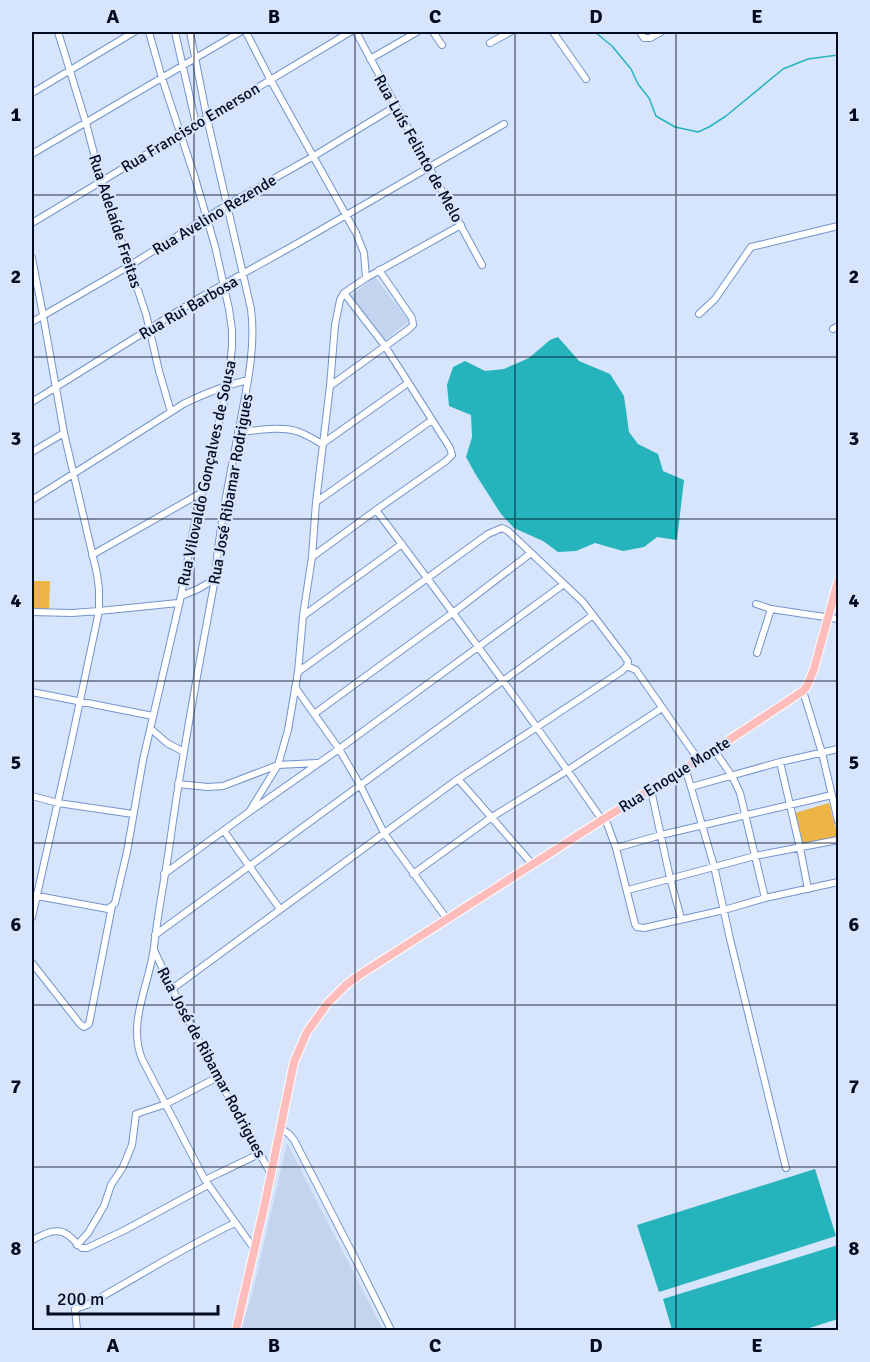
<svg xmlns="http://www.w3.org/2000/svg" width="870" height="1362" font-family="Signika,sans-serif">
	<rect width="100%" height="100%" fill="#d6e4fc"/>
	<path fill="#c4d3ee" d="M 375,277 L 409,321 L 385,340 L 351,296 Z
		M 287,1143 L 383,1330 L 241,1330 L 253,1291 Z"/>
	<path fill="#ebb445" d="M 32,581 L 50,581 L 49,609 L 32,609 Z
		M 829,803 L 838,837 L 804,846 L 795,813 Z"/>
	<path fill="#25b3bc" d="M 558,337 L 579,361 L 610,374 L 624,396 L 629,432 L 638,444 L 658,454 L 663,471 L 684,480 L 677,540 L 657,537 L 644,547 L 623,551 L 595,543 L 576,551 L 558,552 L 543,541 L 514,528 L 501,514 L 476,475 L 466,457 L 472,437 L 471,415 L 449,406 L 447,385 L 453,367 L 465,361 L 485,371 L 504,369 L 529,358 L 550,340 Z
		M 815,1169 L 836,1236 L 659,1292 L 637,1225 Z
		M 838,1245 L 838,1319 L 803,1330 L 672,1330 L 663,1299 Z"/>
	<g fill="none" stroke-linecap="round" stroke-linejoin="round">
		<path stroke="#25b3bc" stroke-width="1.5" d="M 595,32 L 612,46 L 631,69 L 638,84 L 649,98 L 656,116 L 675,127 L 698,132 L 709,127 L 726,116 L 783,69 L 808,59 L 838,55"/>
		<g stroke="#7494cd" stroke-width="8">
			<path id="minor" d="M 58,32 L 86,123 L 101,181 L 146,314 L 159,371 L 171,412
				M 175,32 L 196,124
				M 190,32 L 207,118 L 251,309 C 256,347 247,386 240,424 C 230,475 219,527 215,579 C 199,664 183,749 171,835 C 166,873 158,910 154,947 C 150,983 127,1022 142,1059 L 205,1180 L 255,1250
				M 246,32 L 270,79 L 356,233 L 364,253 L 366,278
				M 356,32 L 482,265
				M 433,32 L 442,45
				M 553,32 L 586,79
				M 640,32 L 644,38 L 650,38 L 661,32
				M 490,43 L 510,32
				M 370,59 L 417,32
				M 32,93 L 134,32
				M 32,154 L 240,32
				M 32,223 L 350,32
				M 32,258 L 43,315 L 64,433 L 97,574 L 99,589 L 99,611 L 70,748 L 32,917
				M 699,314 L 715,299 L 751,247 L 838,226
				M 32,322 L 129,266 L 227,205 L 314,156 L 396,106
				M 833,329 L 838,326
				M 330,386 L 409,329 L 413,325 L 412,318 L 379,270
				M 32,402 L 199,298 L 298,243 L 504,124
				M 238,432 C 256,431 278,426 296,431 C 305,434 314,439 322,444
				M 322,444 L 408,383
				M 32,452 L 64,433
				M 32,500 L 185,403 C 206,393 226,385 248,380
				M 316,502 L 432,420
				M 376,510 C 453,612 529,714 602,820
				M 92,555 L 201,493
				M 312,557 L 376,510 L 446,461 L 452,455 L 450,448 L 385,346 L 344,293
				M 181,596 L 198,589 L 215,579
				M 756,604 L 771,609 L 838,619
				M 32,612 L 72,613 L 99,611 L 178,603
				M 303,616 L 402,544
				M 757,653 L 771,609
				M 627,666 L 636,670 L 698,759
				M 295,687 L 339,749 L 360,785 L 384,833 L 447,919
				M 803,691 L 822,753 L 838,821
				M 32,692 L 153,716
				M 314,714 L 454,612 L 531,553
				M 151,729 L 167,743 L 184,752
				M 714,750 L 732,776 L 740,793 L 765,898
				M 780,762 L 800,848 L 808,889
				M 685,767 L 714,866 L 730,939 L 786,1168
				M 458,779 L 533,865
				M 178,784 L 208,787 L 223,786 L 278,765 L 317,763
				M 691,787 L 780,762 L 838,749
				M 651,790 L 670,878 L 681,918
				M 32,796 L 58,803 L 133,814
				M 252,810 L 339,749 L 564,584
				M 605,818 L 616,848 L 635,924 L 637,927 L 644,928 L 724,910 L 765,898 L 838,882
				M 224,831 L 280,909
				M 616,848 L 661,835 L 832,795
				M 164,874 L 249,812 L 278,765 L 288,730 L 298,672 L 303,616 L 312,557 L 316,502 L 330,386 L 335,325 L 340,300 L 344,293 L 366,278 L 461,225
				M 413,874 L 492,817 L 568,770 L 662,708
				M 628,890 L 755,856 L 838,840
				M 32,895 L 108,909 L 115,903 L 127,852 L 143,760 L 181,596 L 193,531 L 228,385 L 232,347 L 232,330 L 229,309 L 215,246 L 195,178 L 162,78 L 149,32
				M 155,935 L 593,615
				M 154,950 L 166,976 L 212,1067 L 271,1174
				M 32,963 L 80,1024 L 84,1027 L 89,1024 L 112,906
				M 172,989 L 458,779 L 622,671 L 627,666 L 628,661 L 583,602 L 508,531 L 502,528 L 488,534 L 298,672
				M 280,1128 L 289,1134 L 294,1140 L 359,1266 L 391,1330
				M 205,1180 L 259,1154
				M 32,1240 C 43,1235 56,1226 68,1235 C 73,1239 77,1244 82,1248 L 87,1248 L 125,1230 L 208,1185
				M 77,1245 L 88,1233 L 104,1206 L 111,1185 L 123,1167 L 132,1145 L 136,1114 L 166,1104 L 218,1077
				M 77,1330 L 75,1309 L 87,1305 C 136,1278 184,1247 235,1223"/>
		</g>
		<g stroke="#fff" stroke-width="10">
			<path id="major" d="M 236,1330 L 265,1203 L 294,1062 L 307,1032 L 327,1004 L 346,985 L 358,976 L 605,818 L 714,750 L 803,691 L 807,686 L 814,669 L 838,581"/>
		</g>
		<use href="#minor" stroke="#fff" stroke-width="6"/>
		<use href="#major" stroke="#febcbb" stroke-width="8"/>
	</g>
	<path fill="none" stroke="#030b1f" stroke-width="1.5" stroke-opacity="0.55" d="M 194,32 L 194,1330M 355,32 L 355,1330M 515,32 L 515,1330M 676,32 L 676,1330M 32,195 L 838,195M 32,357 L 838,357M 32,519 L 838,519M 32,681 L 838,681M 32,843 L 838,843M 32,1005 L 838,1005M 32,1167 L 838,1167"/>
	<g text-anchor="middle" stroke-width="4.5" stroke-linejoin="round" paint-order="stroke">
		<g font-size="16" fill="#030b1f" stroke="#d6e4fc">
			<text transform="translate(190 127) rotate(-31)" y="6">Rua Francisco Emerson</text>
			<text transform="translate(419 148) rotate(61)" y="6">Rua Luís Felinto de Melo</text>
			<text transform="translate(214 214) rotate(-31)" y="6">Rua Avelino Rezende</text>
			<text transform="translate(116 221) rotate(72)" y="6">Rua Adelaíde Freitas</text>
			<text transform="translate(188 307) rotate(-30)" y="6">Rua Rui Barbosa</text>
			<text transform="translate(206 473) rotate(-78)" y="6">Rua Vilovaldo Gonçalves de Sousa</text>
			<text transform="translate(230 489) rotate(-80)" y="6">Rua José Ribamar Rodrigues</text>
			<text transform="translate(674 774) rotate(-32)" y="6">Rua Enoque Monte</text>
			<text transform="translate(212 1062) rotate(62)" y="6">Rua José de Ribamar Rodrigues</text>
		</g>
	</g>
	<rect width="870" height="1362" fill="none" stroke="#d6e4fc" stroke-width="66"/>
	<path d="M48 1305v9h170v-9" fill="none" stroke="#030b1f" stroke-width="3"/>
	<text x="57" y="1305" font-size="18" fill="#030b1f" stroke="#d6e4fc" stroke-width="4.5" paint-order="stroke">200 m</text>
	<rect x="33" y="33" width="804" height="1296" fill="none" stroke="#030b1f" stroke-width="2"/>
	<g font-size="20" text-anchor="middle" font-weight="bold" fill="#030b1f">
		<text x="113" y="23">A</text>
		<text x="274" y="23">B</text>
		<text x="435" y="23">C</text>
		<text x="596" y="23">D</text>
		<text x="757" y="23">E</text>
		<text x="16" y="121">1</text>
		<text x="854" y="121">1</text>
		<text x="16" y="283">2</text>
		<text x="854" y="283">2</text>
		<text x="16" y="445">3</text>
		<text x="854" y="445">3</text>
		<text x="16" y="607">4</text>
		<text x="854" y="607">4</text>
		<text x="16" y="769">5</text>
		<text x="854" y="769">5</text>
		<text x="16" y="931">6</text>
		<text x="854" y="931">6</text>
		<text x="16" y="1093">7</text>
		<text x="854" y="1093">7</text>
		<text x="16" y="1255">8</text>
		<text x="854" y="1255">8</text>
		<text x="113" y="1352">A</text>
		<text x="274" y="1352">B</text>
		<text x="435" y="1352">C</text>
		<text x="596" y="1352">D</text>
		<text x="757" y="1352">E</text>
	</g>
</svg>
